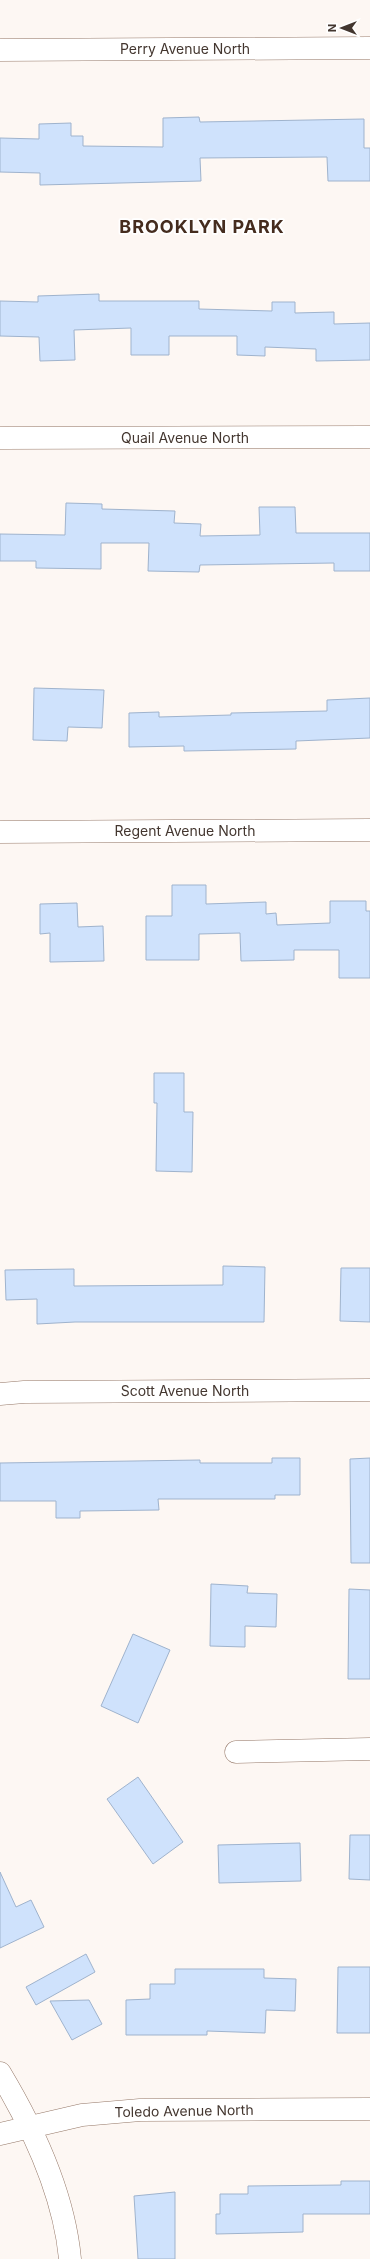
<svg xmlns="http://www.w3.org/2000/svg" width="370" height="2259" font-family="Inter,sans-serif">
	<rect width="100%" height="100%" fill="#fdf7f3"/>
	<path fill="#cfe2fc" stroke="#9fb3cd" d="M 199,117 L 200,122 L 364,119 L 364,148 L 370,148 L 370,181 L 328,181 L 327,157 L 200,158 L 201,181 L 40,185 L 40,173 L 0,172 L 0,138 L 39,139 L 39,124 L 71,123 L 71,136 L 83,136 L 83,146 L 163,147 L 163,118 Z
		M 99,294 L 99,301 L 199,301 L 199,309 L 272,311 L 272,302 L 295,302 L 295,313 L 334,312 L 334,324 L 370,323 L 370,360 L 316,361 L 316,349 L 265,347 L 265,356 L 237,355 L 237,336 L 169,336 L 169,355 L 131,355 L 131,328 L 74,330 L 75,360 L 40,361 L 39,337 L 0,336 L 0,301 L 38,302 L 38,296 Z
		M 66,503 L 102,504 L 102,509 L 175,511 L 174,523 L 201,524 L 200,536 L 260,535 L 259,507 L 295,507 L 296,533 L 370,533 L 370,571 L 334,571 L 334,563 L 200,565 L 199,572 L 148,571 L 149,543 L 101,543 L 101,569 L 36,568 L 36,561 L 0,561 L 0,534 L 65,535 Z
		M 34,688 L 104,690 L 102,728 L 68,727 L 67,741 L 33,740 Z
		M 370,698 L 370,738 L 296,741 L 296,749 L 184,751 L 184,746 L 129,747 L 129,713 L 159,712 L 159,717 L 231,715 L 231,713 L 327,711 L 327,700 Z
		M 172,885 L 206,885 L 206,904 L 266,902 L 266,914 L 276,913 L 277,925 L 330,923 L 330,901 L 366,901 L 366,911 L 370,911 L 370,978 L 339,978 L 339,950 L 294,950 L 294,960 L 241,961 L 240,933 L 199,934 L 199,960 L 146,960 L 146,916 L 172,916 Z
		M 77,903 L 78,927 L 103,926 L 104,961 L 50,962 L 50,933 L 40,934 L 40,904 Z
		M 154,1073 L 184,1073 L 184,1112 L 193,1112 L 192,1172 L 156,1171 L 157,1103 L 154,1103 Z
		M 223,1266 L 265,1267 L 264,1322 L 75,1322 L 37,1324 L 37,1299 L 6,1300 L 5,1270 L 74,1269 L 74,1286 L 223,1285 Z
		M 341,1268 L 370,1268 L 370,1322 L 340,1321 Z
		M 272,1458 L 300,1458 L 300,1495 L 275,1495 L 275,1499 L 158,1499 L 159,1510 L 80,1511 L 80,1518 L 56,1518 L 56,1501 L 0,1501 L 0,1463 L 200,1460 L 200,1463 L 272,1463 Z
		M 370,1458 L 370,1563 L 351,1563 L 350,1459 Z
		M 211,1584 L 248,1586 L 247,1593 L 277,1594 L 276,1627 L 245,1626 L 245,1647 L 210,1646 Z
		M 349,1589 L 370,1590 L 370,1679 L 348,1679 Z
		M 133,1634 L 170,1650 L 138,1723 L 101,1706 Z
		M 138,1777 L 183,1842 L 153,1864 L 107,1799 Z
		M 350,1835 L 370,1835 L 370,1880 L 349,1879 Z
		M 300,1843 L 301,1881 L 219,1883 L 218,1845 Z
		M 0,1872 L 16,1907 L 31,1900 L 44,1927 L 0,1948 Z
		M 86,1954 L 95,1972 L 36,2005 L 26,1987 Z
		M 338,1967 L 370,1967 L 370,2033 L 337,2033 Z
		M 175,1969 L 264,1969 L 264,1978 L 296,1979 L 295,2011 L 266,2010 L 265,2033 L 207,2031 L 207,2035 L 126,2035 L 126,2000 L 150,1999 L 150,1984 L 175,1984 Z
		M 89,2000 L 102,2024 L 72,2040 L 50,2001 Z
		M 341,2181 L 370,2181 L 370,2214 L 303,2214 L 303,2232 L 216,2234 L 216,2214 L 220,2214 L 220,2194 L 248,2194 L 248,2186 L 341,2185 Z
		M 175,2192 L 175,2259 L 138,2259 L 134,2196 Z"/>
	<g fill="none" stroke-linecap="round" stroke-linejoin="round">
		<g stroke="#957868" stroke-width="23">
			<path id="minor" d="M 0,50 L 370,48
				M 0,438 L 370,437
				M 0,832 L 370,830
				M 0,1394 L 24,1392 L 370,1390
				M 236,1752 L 370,1749
				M 0,2073 C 33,2128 64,2194 70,2259
				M 0,2134 L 82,2115 L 140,2110 L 370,2109"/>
		</g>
		<use href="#minor" stroke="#fff" stroke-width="22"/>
	</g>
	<g text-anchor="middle" stroke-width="3.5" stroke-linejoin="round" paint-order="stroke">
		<g font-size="14" fill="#43362f" stroke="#fff">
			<text x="185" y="54">Perry Avenue North</text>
			<text x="185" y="443">Quail Avenue North</text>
			<text x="185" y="836">Regent Avenue North</text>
			<text x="185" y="1396">Scott Avenue North</text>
			<text transform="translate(184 2111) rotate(-1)" y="5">Toledo Avenue North</text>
		</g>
		<g font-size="18" font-weight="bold" letter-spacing="1" fill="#452c1e" stroke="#fff">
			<text x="202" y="233">BROOKLYN PARK</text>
		</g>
	</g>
	<g transform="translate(342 28) rotate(270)" stroke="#ffffff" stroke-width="3" paint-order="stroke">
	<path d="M0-3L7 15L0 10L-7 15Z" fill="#43362f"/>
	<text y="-6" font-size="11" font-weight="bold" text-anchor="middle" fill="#43362f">N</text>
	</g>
</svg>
